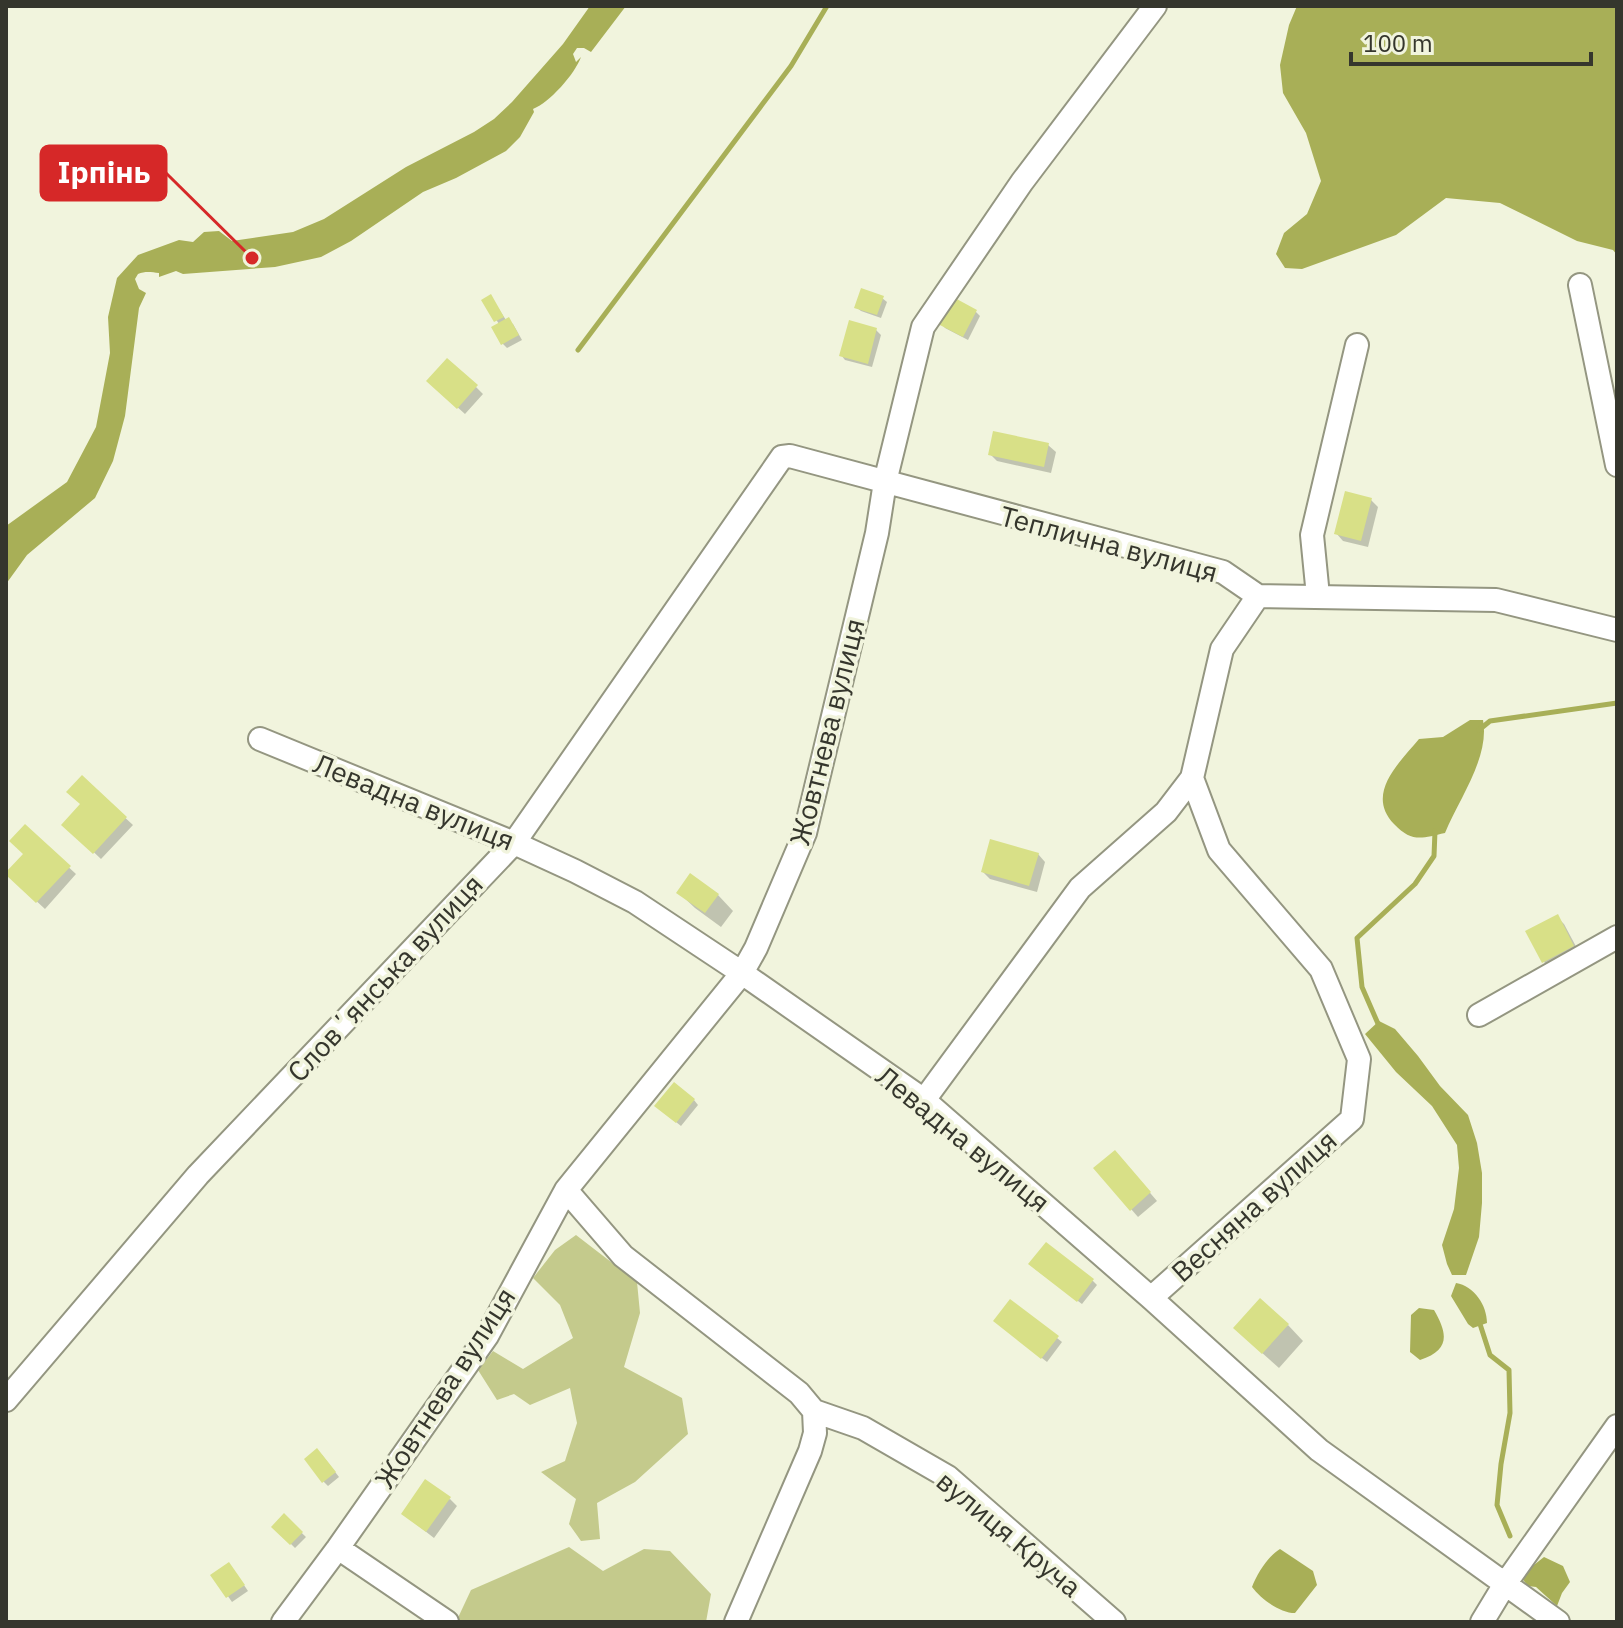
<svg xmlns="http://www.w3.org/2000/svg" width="1623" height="1628" font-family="'IBM Plex Sans',sans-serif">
	<rect width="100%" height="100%" fill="#f1f4dd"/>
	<path fill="#c4ca8c" d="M 576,1235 L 637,1282 L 640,1313 L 624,1367 L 682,1398 L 688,1434 L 635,1482 L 597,1503 L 600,1539 L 581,1541 L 569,1524 L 576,1499 L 541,1472 L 565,1461 L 577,1423 L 570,1388 L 530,1405 L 514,1394 L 497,1400 L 478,1370 L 493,1351 L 523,1369 L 573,1338 L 560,1305 L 533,1278 L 555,1250 Z
		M 569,1547 L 603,1571 L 644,1549 L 670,1551 L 711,1594 L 706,1622 L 456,1622 L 471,1590 Z"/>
	<path fill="#a8af57" d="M 590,6 L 626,6 L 591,52 L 584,48 L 577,48 L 573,54 L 576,62 L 581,57 C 575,74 549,103 533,109 L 534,112 L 520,137 L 506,151 L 456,178 L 423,192 L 351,241 L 321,257 L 275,267 L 183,274 L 176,271 L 159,277 L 159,273 C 151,272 145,271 138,274 L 135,279 L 139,289 L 146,293 L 139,308 L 125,416 L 113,461 L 95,498 L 27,555 L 6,584 L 6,526 L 67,482 L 96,427 L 110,353 L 108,317 L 117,278 L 138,255 L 179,240 L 193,242 L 204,232 L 219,231 L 232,241 L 293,232 L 324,219 L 406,167 L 474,132 L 494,119 L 512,102 L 563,44 Z
		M 1297,6 L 1617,6 L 1617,255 L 1613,250 L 1577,241 L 1500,203 L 1446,198 L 1396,235 L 1302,269 L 1285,268 L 1276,254 L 1284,233 L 1307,214 L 1321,181 L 1306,133 L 1283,93 L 1280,65 L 1289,25 Z
		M 1470,720 L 1483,720 C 1490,757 1459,799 1445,833 C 1422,838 1412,843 1394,824 C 1365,794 1399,763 1419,739 L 1443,737 Z
		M 1379,1021 L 1395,1029 L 1418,1056 L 1440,1086 L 1468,1115 L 1477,1143 L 1482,1173 L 1482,1203 L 1479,1237 L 1466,1275 L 1452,1275 L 1447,1264 L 1442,1245 L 1454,1209 L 1459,1168 L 1457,1145 L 1432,1106 L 1396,1072 L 1365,1034 Z
		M 1456,1283 C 1474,1286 1487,1305 1487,1323 L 1473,1328 L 1468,1324 L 1451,1296 Z
		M 1419,1308 L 1434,1310 C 1448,1334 1450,1350 1420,1360 L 1410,1352 L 1411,1315 Z
		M 1280,1549 L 1313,1571 L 1317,1585 L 1295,1613 C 1280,1613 1261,1599 1252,1587 C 1257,1574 1268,1556 1280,1549 Z
		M 1544,1557 L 1563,1566 L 1570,1582 L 1562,1593 L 1557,1606 L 1536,1587 L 1528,1586 L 1520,1576 Z"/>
	<path fill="#0003" d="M 491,297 L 506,320 L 513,324 L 522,340 L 507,348 L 503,344 L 499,324 L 484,301 Z
		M 882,298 L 887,302 L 881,318 L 861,311 L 856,307 Z
		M 953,300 L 976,312 L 980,316 L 968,340 L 945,328 L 941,323 Z
		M 876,330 L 881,335 L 872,367 L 845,360 L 841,355 Z
		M 476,387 L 483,394 L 465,414 L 436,388 Z
		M 1048,445 L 1056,452 L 1051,473 L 997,461 L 990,454 Z
		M 1371,500 L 1378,507 L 1368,547 L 1343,541 L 1336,533 Z
		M 82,778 L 133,825 L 101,859 L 64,824 L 82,805 Z
		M 25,827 L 76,874 L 45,909 L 7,874 L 26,854 Z
		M 1038,854 L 1045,862 L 1037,892 L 990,879 L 983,872 Z
		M 679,893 L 718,895 L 733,911 L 721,927 L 695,908 Z
		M 1557,917 L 1564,924 L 1580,954 L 1551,969 L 1544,962 Z
		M 694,1100 L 698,1105 L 681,1126 L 661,1110 Z
		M 1122,1160 L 1157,1201 L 1138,1217 L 1131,1209 Z
		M 1035,1269 L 1093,1281 L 1097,1285 L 1082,1304 Z
		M 1000,1325 L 1057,1338 L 1062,1342 L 1047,1362 Z
		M 1288,1325 L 1303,1341 L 1279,1368 L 1251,1343 Z
		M 322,1455 L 339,1477 L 328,1486 L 323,1481 Z
		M 450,1499 L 457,1506 L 434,1538 L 403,1514 Z
		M 284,1516 L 306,1537 L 295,1548 L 274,1527 Z
		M 233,1569 L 248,1591 L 232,1602 L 213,1575 Z"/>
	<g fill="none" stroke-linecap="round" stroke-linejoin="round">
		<path stroke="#a8af57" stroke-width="5" d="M 578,350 L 791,66 L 827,6
			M 1479,730 L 1490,721 L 1617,703
			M 1379,1026 L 1362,987 L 1357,938 L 1415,884 L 1434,856 L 1435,831
			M 1480,1324 L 1490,1355 L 1509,1370 L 1510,1413 L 1501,1464 L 1497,1505 L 1510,1536"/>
	</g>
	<path fill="#d8e087" d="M 861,288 L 884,296 L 877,315 L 854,308 Z
		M 491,294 L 504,317 L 494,322 L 481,300 Z
		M 953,297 L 977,310 L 963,337 L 938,324 Z
		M 509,317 L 519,335 L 501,345 L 491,327 Z
		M 849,320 L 877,328 L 868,364 L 839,356 Z
		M 447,358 L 478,385 L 457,409 L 426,381 Z
		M 993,431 L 1049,443 L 1044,467 L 988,455 Z
		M 1345,491 L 1372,498 L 1361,541 L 1334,534 Z
		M 82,775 L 127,817 L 93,854 L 61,825 L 80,804 L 66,792 Z
		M 25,824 L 71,866 L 36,903 L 6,875 L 6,872 L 23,854 L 9,841 Z
		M 990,839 L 1039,853 L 1029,886 L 981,872 Z
		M 690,873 L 719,894 L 705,913 L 676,893 Z
		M 1558,914 L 1574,946 L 1542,963 L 1525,931 Z
		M 674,1082 L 695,1099 L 676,1123 L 654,1106 Z
		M 1115,1150 L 1151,1192 L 1130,1211 L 1093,1168 Z
		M 1046,1242 L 1094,1279 L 1077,1302 L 1028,1264 Z
		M 1260,1298 L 1289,1324 L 1262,1354 L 1233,1328 Z
		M 1010,1299 L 1059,1336 L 1041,1359 L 993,1321 Z
		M 317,1448 L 336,1472 L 322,1483 L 304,1459 Z
		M 425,1479 L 451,1497 L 426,1532 L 401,1514 Z
		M 284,1513 L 303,1532 L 290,1545 L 271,1527 Z
		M 229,1562 L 245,1585 L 226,1598 L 210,1575 Z"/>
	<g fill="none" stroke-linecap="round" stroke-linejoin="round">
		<g stroke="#949681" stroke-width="26">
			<path id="minor" d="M 1580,285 L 1617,465
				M 1318,596 L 1312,535 L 1357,345
				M 260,739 L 514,843 L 575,871 L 635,902 L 742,973 L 924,1100 L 1151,1298 L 1319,1450 L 1558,1622
				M 1479,1015 L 1617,937
				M 924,1100 L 1080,888 L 1166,812 L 1192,778
				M 566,1190 L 623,1256 L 799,1393 L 814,1411 L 815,1433 L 810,1451 L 736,1622
				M 1151,1298 L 1352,1119 L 1359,1059 L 1321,969 L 1219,850 L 1192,778 L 1222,649 L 1258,596
				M 6,1400 L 198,1175 L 514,843 L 782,457 L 790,456 L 1223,572 L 1258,596 L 1496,600 L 1617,630
				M 814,1411 L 863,1428 L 948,1477 L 1114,1622
				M 338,1548 L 447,1622
				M 283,1622 L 338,1548 L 487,1336 L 566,1190 L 742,973 L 756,948 L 805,833 L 877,533 L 885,482 L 923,327 L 1022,182 L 1155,6
				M 1482,1622 L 1505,1584 L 1617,1426"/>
		</g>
		<use href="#minor" stroke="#fff" stroke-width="22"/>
	</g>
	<g text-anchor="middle" stroke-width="7" stroke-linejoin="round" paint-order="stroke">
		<g font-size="28" fill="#35362d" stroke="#f1f4dd">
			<text transform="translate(1109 544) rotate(15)" y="10">Теплична вулиця</text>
			<text transform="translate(827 732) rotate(-76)" y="10">Жовтнева вулиця</text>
			<text transform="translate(414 802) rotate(22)" y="10">Левадна вулиця</text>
			<text transform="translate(385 978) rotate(-47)" y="10">Словʼянська вулиця</text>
			<text transform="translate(963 1139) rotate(39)" y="10">Левадна вулиця</text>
			<text transform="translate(1254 1206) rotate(-42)" y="10">Весняна вулиця</text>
			<text transform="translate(445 1388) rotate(-57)" y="10">Жовтнева вулиця</text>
			<text transform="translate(1009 1534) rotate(40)" y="10">вулиця Круча</text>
		</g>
	</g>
	<path fill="none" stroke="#d62828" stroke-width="3" d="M252 258L166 173"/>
	<circle fill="#d62828" stroke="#f1f4dd" stroke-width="3" cx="252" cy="258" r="8"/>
	<rect fill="#d62828" stroke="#d62828" stroke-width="3" x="41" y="146" width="125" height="54" rx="8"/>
	<g font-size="30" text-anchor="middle" font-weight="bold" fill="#fff">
		<text x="104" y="183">Ірпінь</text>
	</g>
	<rect width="1623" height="1628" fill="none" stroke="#35362d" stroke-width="16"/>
	<path d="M1351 52v12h240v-12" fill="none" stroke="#35362d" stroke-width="4"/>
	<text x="1363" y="52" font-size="24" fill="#35362d" stroke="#f1f4dd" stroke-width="6" paint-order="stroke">100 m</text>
</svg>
